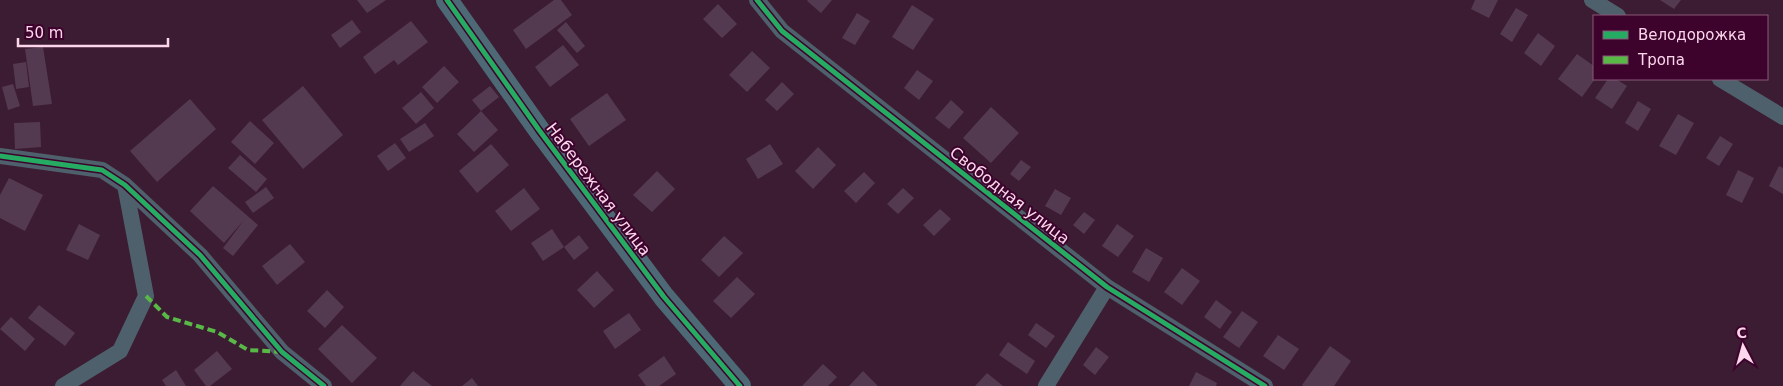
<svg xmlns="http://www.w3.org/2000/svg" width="1783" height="386" font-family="'DejaVu Sans',sans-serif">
	<rect width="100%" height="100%" fill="#3c1c32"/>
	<path fill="#543a51" d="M 357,0 L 386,0 L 367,13 Z
		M 554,0 L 561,0 L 572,15 L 526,49 L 513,30 Z
		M 808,0 L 832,0 L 821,13 L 807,1 Z
		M 1475,0 L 1498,0 L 1489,18 L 1471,9 Z
		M 1660,0 L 1681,0 L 1674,9 Z
		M 718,4 L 737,24 L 722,38 L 703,19 Z
		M 912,5 L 934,19 L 913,50 L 892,37 Z
		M 1516,8 L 1528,15 L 1512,42 L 1500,34 Z
		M 857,13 L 870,21 L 855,45 L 842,38 Z
		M 352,20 L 361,32 L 340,48 L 331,35 Z
		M 411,21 L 428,42 L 398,65 L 394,60 L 375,74 L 363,57 Z
		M 566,22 L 585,46 L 577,53 L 557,30 Z
		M 1538,33 L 1555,46 L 1541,66 L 1524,53 Z
		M 563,45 L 579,65 L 550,87 L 535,67 Z
		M 43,47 L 52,104 L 33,106 L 25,49 Z
		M 752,51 L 770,68 L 747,92 L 729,75 Z
		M 1577,54 L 1594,66 L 1595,79 L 1582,97 L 1558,79 Z
		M 26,62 L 29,87 L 16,89 L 13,64 Z
		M 444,66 L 459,82 L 437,103 L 422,87 Z
		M 917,70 L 933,81 L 919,100 L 904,88 Z
		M 1608,79 L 1616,79 L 1627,86 L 1612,109 L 1595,98 Z
		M 782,82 L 794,94 L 777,111 L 765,100 Z
		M 13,84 L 20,106 L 8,110 L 2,87 Z
		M 303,86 L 343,135 L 303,169 L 262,120 Z
		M 490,86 L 499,97 L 481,111 L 472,100 Z
		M 421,92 L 434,108 L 416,124 L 402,108 Z
		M 607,93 L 626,120 L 589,146 L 570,119 Z
		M 190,99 L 216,129 L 157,182 L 130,151 Z
		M 951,100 L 964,112 L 949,129 L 935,118 Z
		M 1638,101 L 1651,109 L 1638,131 L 1625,123 Z
		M 991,107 L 1019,133 L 991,163 L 963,138 Z
		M 481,111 L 498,130 L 474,152 L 457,134 Z
		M 1678,114 L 1694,123 L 1676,155 L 1659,146 Z
		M 250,121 L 274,143 L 255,164 L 231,142 Z
		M 40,122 L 41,147 L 15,149 L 14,123 Z
		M 425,123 L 434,136 L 409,152 L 400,139 Z
		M 1720,136 L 1733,144 L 1719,166 L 1706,158 Z
		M 395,143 L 406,158 L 388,171 L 377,156 Z
		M 491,144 L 509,165 L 477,193 L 459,171 Z
		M 770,144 L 783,164 L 758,179 L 746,159 Z
		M 818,147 L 836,165 L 813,189 L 795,171 Z
		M 240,155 L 267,179 L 256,192 L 228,168 Z
		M 1021,160 L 1031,167 L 1019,181 L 1010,174 Z
		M 1779,166 L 1783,168 L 1783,194 L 1769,186 Z
		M 1738,170 L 1754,178 L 1742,203 L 1726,195 Z
		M 657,171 L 675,189 L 652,212 L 633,195 Z
		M 864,172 L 875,183 L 856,203 L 844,191 Z
		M 9,178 L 43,195 L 25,231 L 0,218 L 0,195 Z
		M 213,186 L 258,225 L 233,256 L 223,248 L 244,220 L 224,243 L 190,211 Z
		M 266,187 L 274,198 L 253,213 L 245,202 Z
		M 524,188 L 540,209 L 511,231 L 495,211 Z
		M 903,188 L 914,198 L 898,214 L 887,204 Z
		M 1055,189 L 1071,198 L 1061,215 L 1045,206 Z
		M 940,209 L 951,219 L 934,236 L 923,225 Z
		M 1084,212 L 1095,220 L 1084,234 L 1073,225 Z
		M 79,224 L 100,235 L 88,260 L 66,250 Z
		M 1117,224 L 1134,236 L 1118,257 L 1102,246 Z
		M 552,229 L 564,247 L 543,261 L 531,243 Z
		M 579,235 L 589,248 L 574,260 L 564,247 Z
		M 724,236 L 743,253 L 719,277 L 701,260 Z
		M 290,244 L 305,262 L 277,285 L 262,266 Z
		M 1146,248 L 1163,258 L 1149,282 L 1132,272 Z
		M 1182,268 L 1200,281 L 1182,305 L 1164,292 Z
		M 597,271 L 614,290 L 594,308 L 577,290 Z
		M 737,277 L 755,294 L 731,318 L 713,301 Z
		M 327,290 L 344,307 L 325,328 L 307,311 Z
		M 1216,300 L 1232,312 L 1220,329 L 1204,317 Z
		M 39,305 L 75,333 L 65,346 L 28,318 Z
		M 1242,311 L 1258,322 L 1239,348 L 1223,337 Z
		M 629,313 L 641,330 L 615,349 L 603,331 Z
		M 11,317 L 35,339 L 25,351 L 0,329 Z
		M 1036,323 L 1055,336 L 1046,348 L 1028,335 Z
		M 342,325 L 377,358 L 352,383 L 318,349 Z
		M 1278,335 L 1299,349 L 1284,370 L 1263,356 Z
		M 1008,342 L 1035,361 L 1027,374 L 999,355 Z
		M 1330,346 L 1351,361 L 1334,386 L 1303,386 L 1302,385 Z
		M 1096,347 L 1109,357 L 1095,375 L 1083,365 Z
		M 217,351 L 232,369 L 210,386 L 206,386 L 194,370 Z
		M 664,356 L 676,374 L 659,386 L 646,386 L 638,375 Z
		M 823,364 L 837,377 L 828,386 L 802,386 Z
		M 176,370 L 186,386 L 166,386 L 162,380 Z
		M 413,371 L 432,386 L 400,386 Z
		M 863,371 L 878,386 L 849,386 Z
		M 1196,372 L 1217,383 L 1216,386 L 1189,386 Z
		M 987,373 L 1003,386 L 975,386 Z
		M 472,378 L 478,386 L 462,386 Z"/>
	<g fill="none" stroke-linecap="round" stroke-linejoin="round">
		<path stroke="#4e606b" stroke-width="16" d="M 757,0 L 782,31 L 1107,287 L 1265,386
			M 1592,0 L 1618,16
			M 1720,79 L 1783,117
			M 0,156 L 102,170 L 125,185 L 200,255 L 282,352 L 324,386
			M 63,386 L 120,351 L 146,296 L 125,185
			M 1046,386 L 1107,287"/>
		<path stroke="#4d6976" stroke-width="22" d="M 447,0 L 539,130 L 664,297 L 740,386"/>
		<path stroke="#58b947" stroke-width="4" stroke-dasharray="8 4" stroke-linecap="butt" d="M 146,296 L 167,317 L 217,332 L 248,350 L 282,352"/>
		<g stroke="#3d032d" stroke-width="8">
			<path id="cycleway" d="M 447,0 L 539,130 L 664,297 L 740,386
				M 757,0 L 782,31 L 1107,287 L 1265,386
				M 0,156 L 102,170 L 125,185 L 200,255 L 282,352 L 324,386"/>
		</g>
		<use href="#cycleway" stroke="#26ab63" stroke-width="5"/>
	</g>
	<g text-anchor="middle" stroke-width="4" stroke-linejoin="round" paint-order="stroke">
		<g font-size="16" fill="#fcd7ec" stroke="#3d032d">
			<text transform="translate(599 189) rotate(53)" y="6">Набережная улица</text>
			<text transform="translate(1010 195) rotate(38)" y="6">Свободная улица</text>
		</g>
	</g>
	<rect x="1593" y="15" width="175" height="65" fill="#3d032d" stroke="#895879"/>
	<rect x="1603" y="31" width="25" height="8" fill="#26ab63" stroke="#895879"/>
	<text x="1638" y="40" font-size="15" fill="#fcd7ec">Велодорожка</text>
	<rect x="1603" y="56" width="25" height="8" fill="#58b947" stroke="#895879"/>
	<text x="1638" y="65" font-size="15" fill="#fcd7ec">Тропа</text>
	<g transform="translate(1743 346) rotate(354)" stroke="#3d032d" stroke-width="4" paint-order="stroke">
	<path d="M0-4L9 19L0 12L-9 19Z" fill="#fcd7ec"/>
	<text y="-8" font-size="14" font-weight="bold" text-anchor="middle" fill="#fcd7ec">С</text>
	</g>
	<path d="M18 38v8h150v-8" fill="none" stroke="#fcd7ec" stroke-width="2.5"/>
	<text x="25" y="38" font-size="15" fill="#fcd7ec" stroke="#3d032d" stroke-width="4" paint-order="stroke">50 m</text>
</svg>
